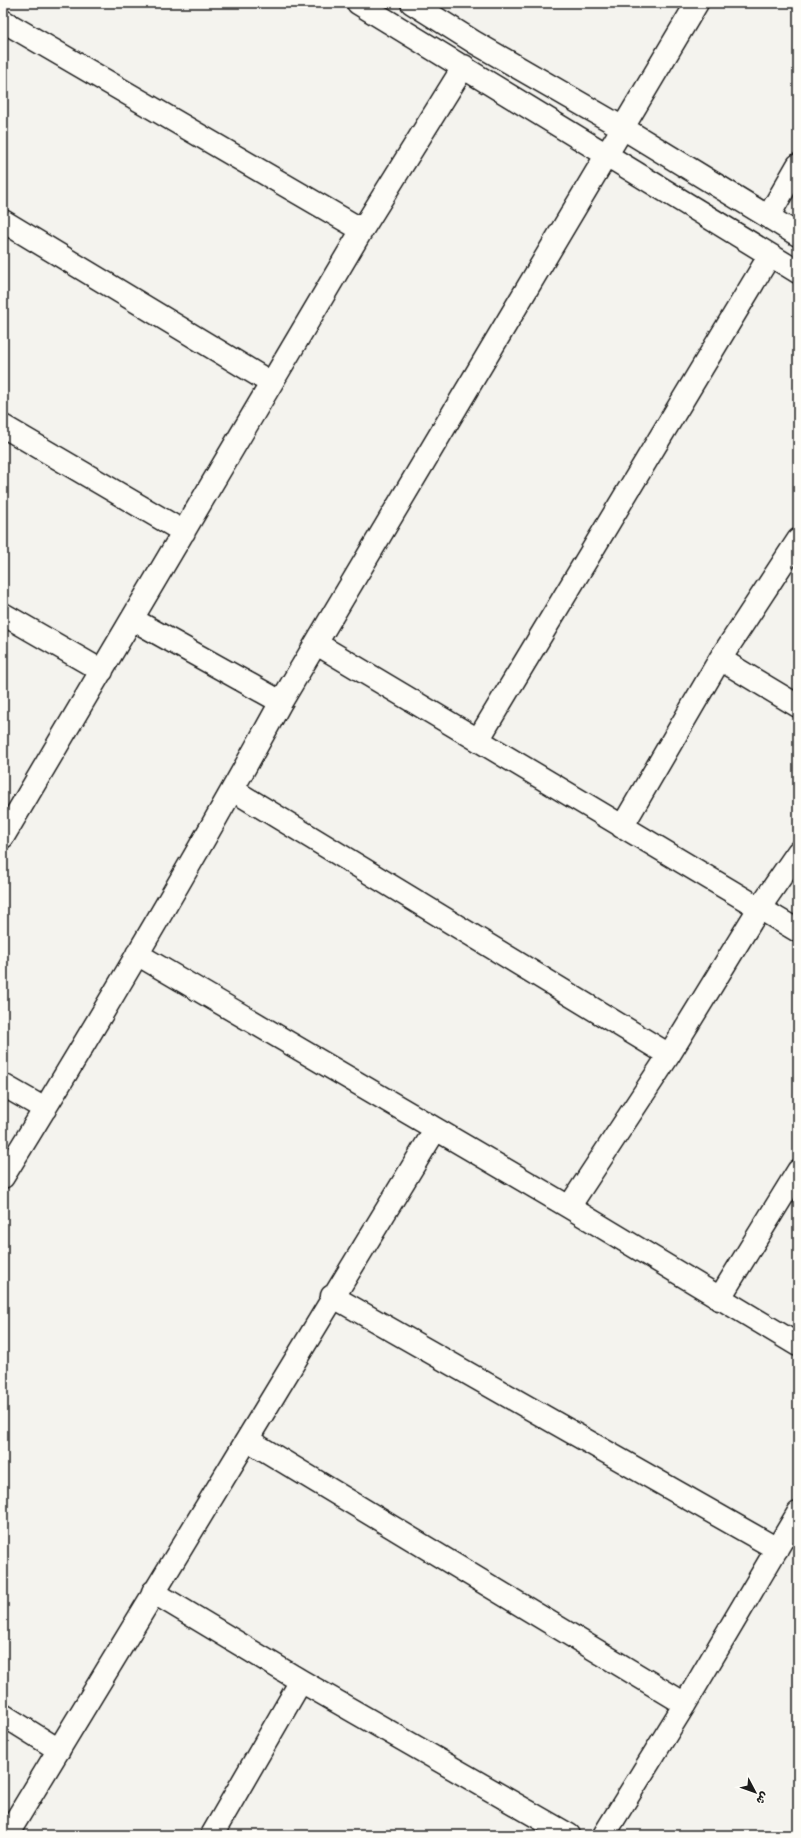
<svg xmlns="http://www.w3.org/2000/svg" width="801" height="1838" font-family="'Balsamiq Sans','Playpen Sans Arabic',sans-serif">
	<rect width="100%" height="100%" fill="#f4f3ee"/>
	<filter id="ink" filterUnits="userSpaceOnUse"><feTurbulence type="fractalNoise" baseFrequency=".025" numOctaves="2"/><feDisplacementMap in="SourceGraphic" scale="8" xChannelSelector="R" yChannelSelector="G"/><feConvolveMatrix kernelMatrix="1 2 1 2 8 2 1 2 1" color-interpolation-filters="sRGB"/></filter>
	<g filter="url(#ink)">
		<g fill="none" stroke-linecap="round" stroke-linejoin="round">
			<g stroke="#1c1c1c" stroke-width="25">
				<path id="minor" d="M 358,3 L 798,272
					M 412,3 L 474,42 L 623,128 L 798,235
					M 3,21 L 362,230
					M 768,217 L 798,165
					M 3,221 L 271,383
					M 3,426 L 184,532
					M 3,614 L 102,671
					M 132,619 L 281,702
					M 317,644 L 798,931
					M 720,659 L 798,706
					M 478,740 L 770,255
					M 233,790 L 669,1055
					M 622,827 L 720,659 L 798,540
					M 3,837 L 362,230 L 464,66
					M 137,954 L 569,1207 L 798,1345
					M 3,1085 L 45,1109
					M 3,1177 C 99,1021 193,863 281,702 L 697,3
					M 569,1207 L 669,1055 L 760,907 L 798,852
					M 332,1296 L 777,1549
					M 719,1299 L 798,1171
					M 248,1440 L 685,1704
					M 153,1592 L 301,1681 L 569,1835
					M 3,1715 L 59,1750
					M 7,1835 L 435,1130
					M 212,1835 L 301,1681
					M 604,1835 L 685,1704 L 798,1513"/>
			</g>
			<use href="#minor" stroke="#fdfcf7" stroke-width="22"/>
		</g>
	</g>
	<rect width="801" height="1838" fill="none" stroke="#fdfcf7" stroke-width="16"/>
	<rect x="8" y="8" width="785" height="1822" fill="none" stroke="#1c1c1c" stroke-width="1.5" filter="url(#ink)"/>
	<g transform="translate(755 1792) rotate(131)" stroke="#fdfcf7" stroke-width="3" paint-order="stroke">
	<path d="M0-3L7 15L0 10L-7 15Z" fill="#1c1c1c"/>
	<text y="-6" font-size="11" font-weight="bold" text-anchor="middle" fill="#1c1c1c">ش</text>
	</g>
</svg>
